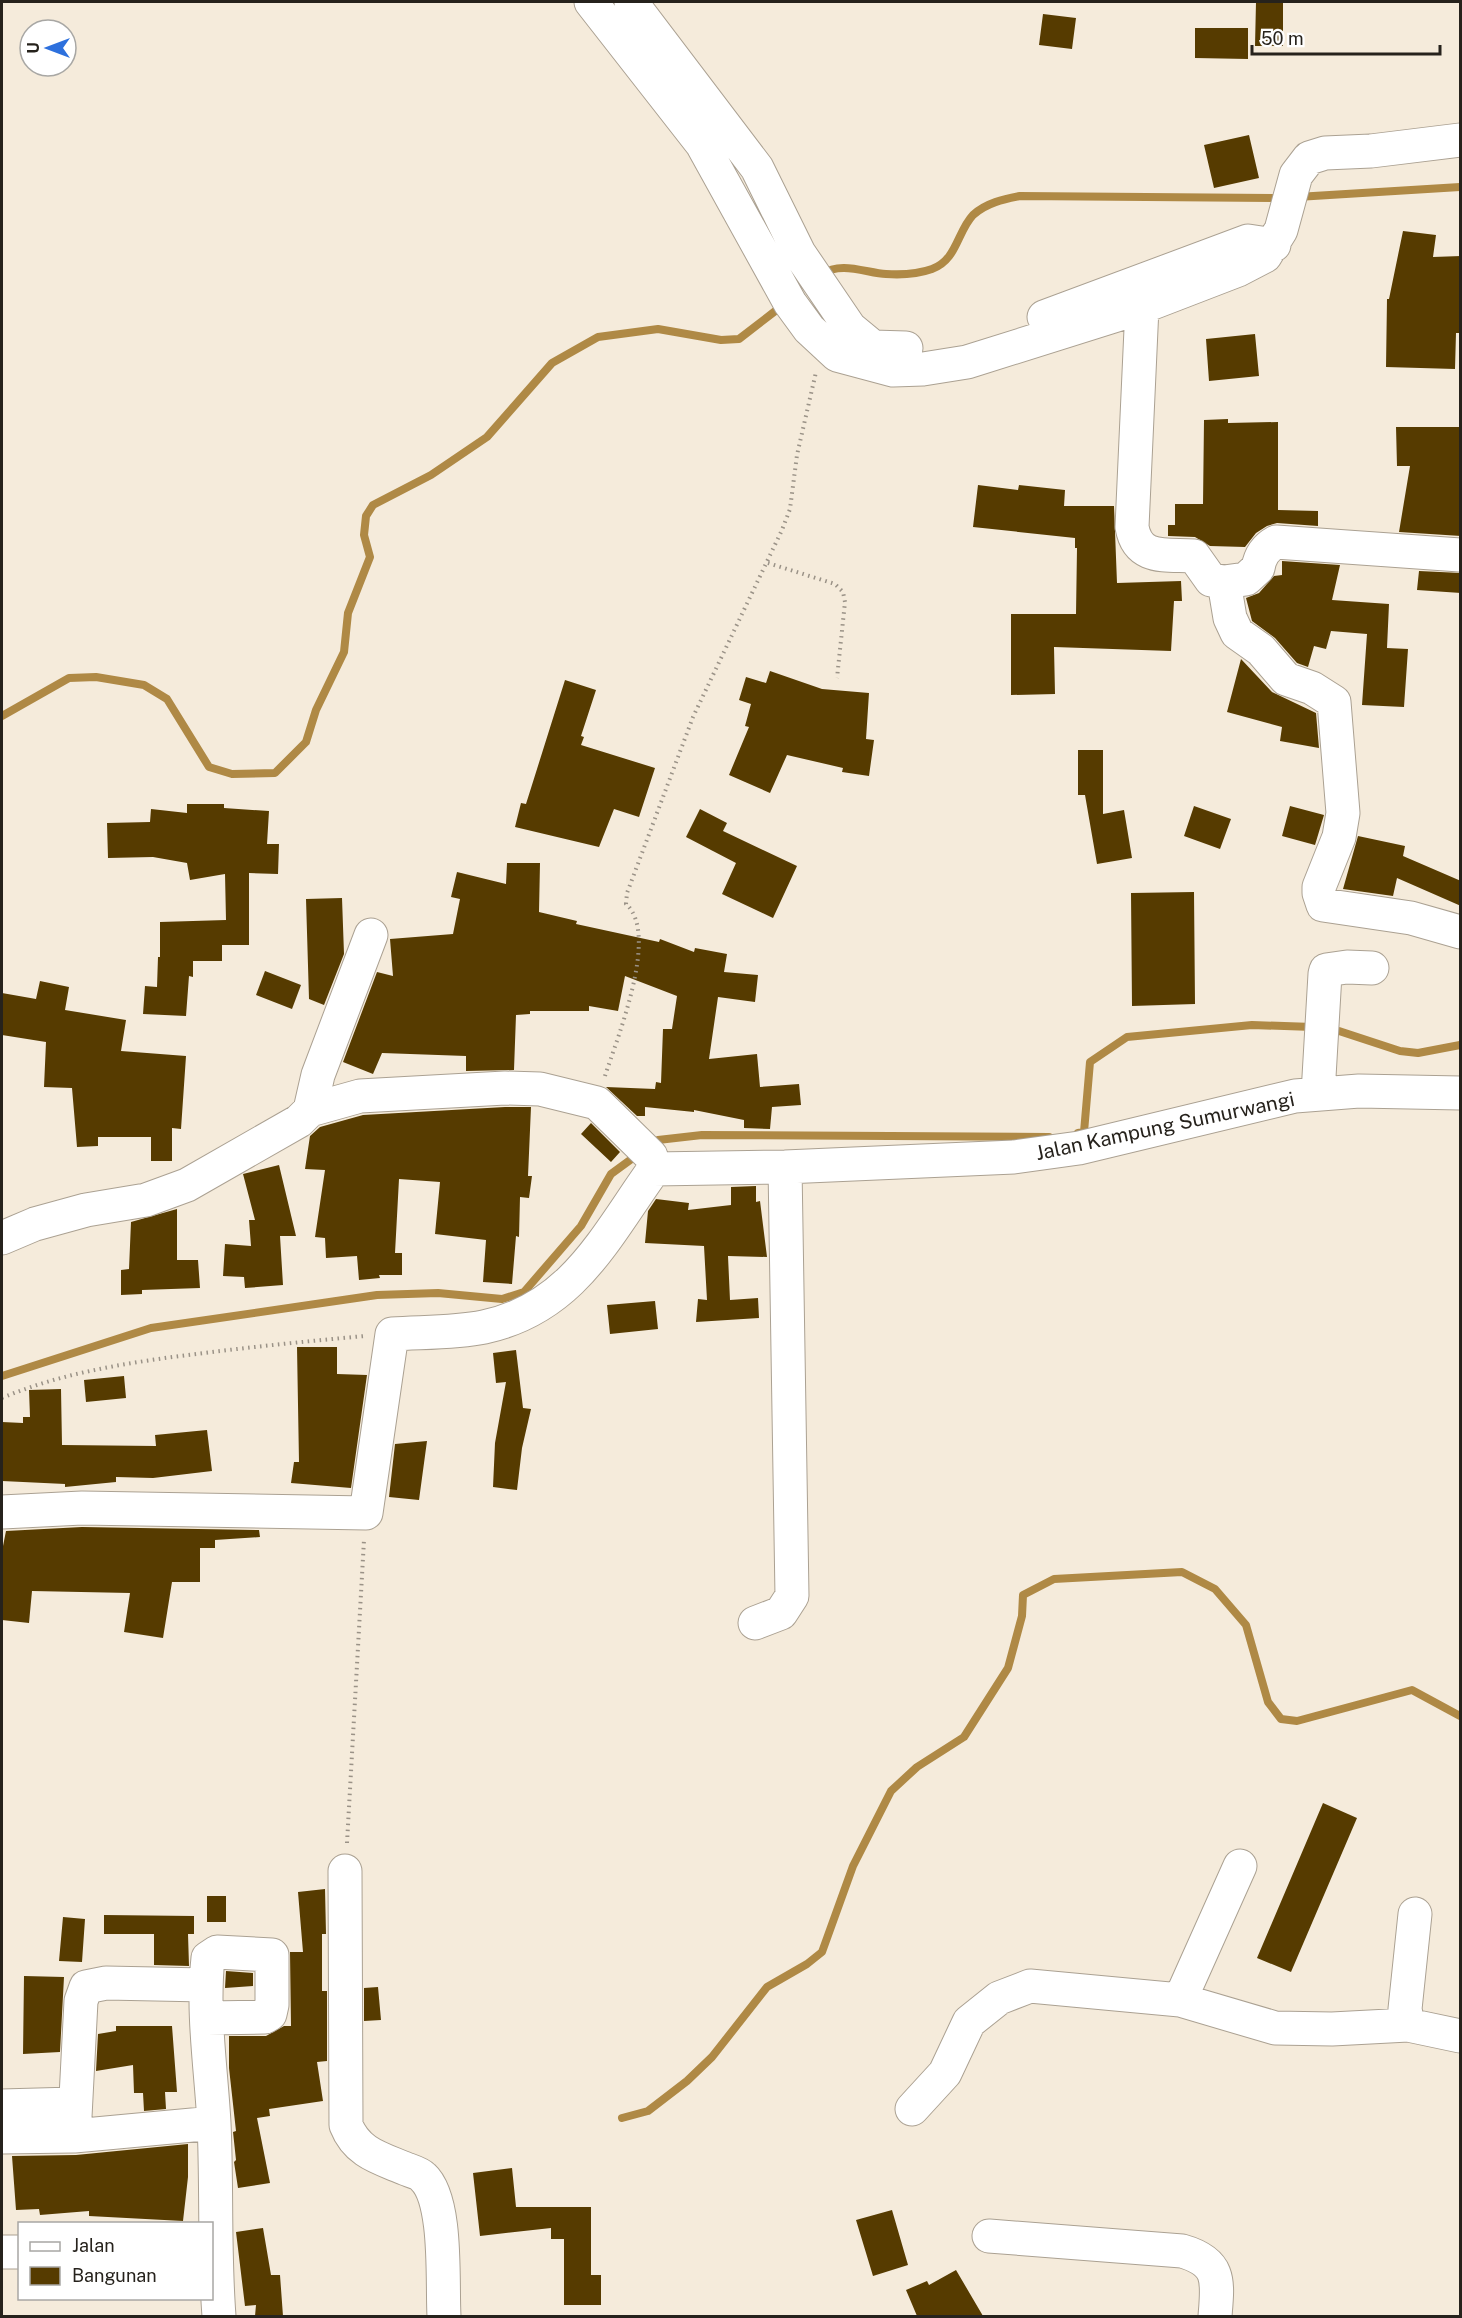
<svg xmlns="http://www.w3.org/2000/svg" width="1462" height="2318" font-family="'Public Sans',sans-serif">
	<rect width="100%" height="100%" fill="#f5ebdb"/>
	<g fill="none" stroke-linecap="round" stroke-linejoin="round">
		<path stroke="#af8945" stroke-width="8" d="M 1297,197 L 1460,187
			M 823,274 C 840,261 867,273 886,274 C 901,275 918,274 932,269 C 957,260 957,232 973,215 C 986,203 1004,199 1020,196 L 1282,198
			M 2,716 L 69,678 L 96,677 L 144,685 L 167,699 L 209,767 L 232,774 L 275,773 L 306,742 L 316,710 L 344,652 L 348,613 L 370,557 L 364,535 L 366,516 L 373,505 L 431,475 L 487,437 L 552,363 L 598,337 L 658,329 L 721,340 L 739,339 L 783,305
			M 1339,1031 L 1400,1051 L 1418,1053 L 1460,1045
			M 1078,1133 L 1084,1132 L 1090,1062 L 1127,1037 L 1252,1025 L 1313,1027
			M 652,1144 L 658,1140 L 702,1135 L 1049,1137
			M 2,1376 L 151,1328 L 377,1295 L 438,1293 L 502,1299 L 524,1292 L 581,1226 L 611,1174 L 637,1155
			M 622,2118 L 648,2111 L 687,2081 L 712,2057 L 767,1987 L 807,1964 L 822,1952 L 853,1866 L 891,1791 L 917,1767 L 964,1737 L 1008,1668 L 1022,1616 L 1023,1595 L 1054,1579 L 1182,1572 L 1215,1589 L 1246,1625 L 1268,1702 L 1281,1719 L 1297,1721 L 1412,1690 L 1460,1716"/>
	</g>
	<path fill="#563b00" d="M 1256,2 L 1283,2 L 1283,46 L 1255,46 Z
		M 1043,14 L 1076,18 L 1072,49 L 1039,45 Z
		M 1195,28 L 1248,28 L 1248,59 L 1195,58 Z
		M 1249,135 L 1259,178 L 1214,188 L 1204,145 Z
		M 1403,231 L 1436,235 L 1433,257 L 1461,256 L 1461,333 L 1456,333 L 1455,369 L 1386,367 L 1387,299 L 1389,299 Z
		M 1255,334 L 1259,376 L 1209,381 L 1206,339 Z
		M 1228,419 L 1228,423 L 1278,422 L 1278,510 L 1318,511 L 1318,526 L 1277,523 L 1267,526 L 1256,533 L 1245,547 L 1210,546 L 1195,537 L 1168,536 L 1168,525 L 1175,525 L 1175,504 L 1203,504 L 1204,420 Z
		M 1396,427 L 1461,427 L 1461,536 L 1399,532 L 1410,466 L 1397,466 Z
		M 978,485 L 1018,490 L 1019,485 L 1065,490 L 1064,506 L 1114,506 L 1117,583 L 1181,581 L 1182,601 L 1174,601 L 1171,651 L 1054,647 L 1055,694 L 1011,695 L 1011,614 L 1076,614 L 1077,548 L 1075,548 L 1075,538 L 973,527 Z
		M 1282,561 L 1340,565 L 1332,600 L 1389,604 L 1387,648 L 1408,649 L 1404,707 L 1362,705 L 1367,634 L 1331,631 L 1326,649 L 1314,646 L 1308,667 L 1297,663 L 1275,638 L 1252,621 L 1246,598 L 1259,593 L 1274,576 L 1282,575 Z
		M 1419,571 L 1461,573 L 1461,593 L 1417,590 Z
		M 1241,659 L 1272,692 L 1316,713 L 1319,748 L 1280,741 L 1282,727 L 1227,712 Z
		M 770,671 L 822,689 L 869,693 L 866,739 L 874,740 L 869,776 L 842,772 L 843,768 L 787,755 L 770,793 L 729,775 L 749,727 L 745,726 L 751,704 L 739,700 L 746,677 L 766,683 Z
		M 565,680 L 596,690 L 581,736 L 584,737 L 581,745 L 655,768 L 639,817 L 614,809 L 599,847 L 515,827 L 521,803 L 526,804 Z
		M 1078,750 L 1103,750 L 1103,814 L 1124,810 L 1132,858 L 1097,864 L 1085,795 L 1078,795 Z
		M 187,804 L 224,804 L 224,808 L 269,811 L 267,844 L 279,844 L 278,874 L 249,873 L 249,945 L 222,945 L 222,961 L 193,961 L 193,977 L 189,976 L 186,1016 L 143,1014 L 145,986 L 157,987 L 158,957 L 160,957 L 160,922 L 226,920 L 225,874 L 190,880 L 187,863 L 153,857 L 108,858 L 107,823 L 150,822 L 151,809 L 187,813 Z
		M 1194,806 L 1231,819 L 1220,849 L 1184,836 Z
		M 1290,806 L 1324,815 L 1315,845 L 1282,836 Z
		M 700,809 L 727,823 L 723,831 L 797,866 L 773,918 L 722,894 L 736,863 L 686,837 Z
		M 1358,836 L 1405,846 L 1403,856 L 1461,881 L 1461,906 L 1397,878 L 1393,896 L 1343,889 Z
		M 507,863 L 540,863 L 539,912 L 577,921 L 576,924 L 659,942 L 660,939 L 694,952 L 695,948 L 727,954 L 724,972 L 758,975 L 755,1002 L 718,997 L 709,1059 L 757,1054 L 760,1087 L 799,1084 L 801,1105 L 772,1107 L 770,1129 L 744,1128 L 744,1120 L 694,1110 L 694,1112 L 645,1107 L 645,1116 L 637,1116 L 606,1087 L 655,1089 L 656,1082 L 661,1083 L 663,1029 L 672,1029 L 677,996 L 625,976 L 618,1011 L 589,1006 L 589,1011 L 530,1011 L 530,1014 L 516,1015 L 514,1070 L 466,1071 L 466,1056 L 382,1053 L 373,1074 L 343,1062 L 377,972 L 393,976 L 390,939 L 453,934 L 460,899 L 451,897 L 457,872 L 506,884 Z
		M 1194,892 L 1195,1004 L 1132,1006 L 1131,893 Z
		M 342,898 L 344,954 L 324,1005 L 309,999 L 306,899 Z
		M 265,971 L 301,985 L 292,1009 L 256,995 Z
		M 40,981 L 69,987 L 65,1010 L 126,1020 L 121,1051 L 186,1056 L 181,1129 L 172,1128 L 172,1161 L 151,1161 L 151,1137 L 98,1137 L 98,1146 L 77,1147 L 72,1088 L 44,1087 L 46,1042 L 2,1035 L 2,993 L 36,999 Z
		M 505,1107 L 531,1107 L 528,1176 L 532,1176 L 529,1198 L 520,1197 L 519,1237 L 516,1236 L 512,1284 L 483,1282 L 486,1240 L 435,1234 L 440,1182 L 399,1179 L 395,1253 L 402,1253 L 402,1275 L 379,1275 L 380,1278 L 359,1280 L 357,1256 L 326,1258 L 325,1238 L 315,1237 L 325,1170 L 305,1169 L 310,1136 L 320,1127 L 363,1115 Z
		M 591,1123 L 620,1152 L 611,1162 L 581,1134 Z
		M 279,1165 L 296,1236 L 280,1236 L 283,1285 L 245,1288 L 244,1277 L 223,1276 L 225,1244 L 251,1246 L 249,1220 L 255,1220 L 243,1174 Z
		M 756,1186 L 756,1202 L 760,1201 L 767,1257 L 728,1256 L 730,1300 L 758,1298 L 759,1318 L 696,1322 L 698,1299 L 707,1300 L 704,1246 L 645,1243 L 648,1211 L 656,1199 L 689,1203 L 688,1210 L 731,1205 L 731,1187 Z
		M 177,1209 L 177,1260 L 198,1260 L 200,1288 L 142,1290 L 142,1294 L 121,1295 L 121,1270 L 129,1269 L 131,1222 Z
		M 655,1301 L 658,1329 L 610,1334 L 607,1305 Z
		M 297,1347 L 337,1347 L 337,1374 L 367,1375 L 351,1488 L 291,1483 L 294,1462 L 299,1462 Z
		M 516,1350 L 523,1408 L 531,1409 L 522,1448 L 517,1490 L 493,1487 L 495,1443 L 506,1382 L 496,1383 L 493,1353 Z
		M 124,1376 L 126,1398 L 86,1402 L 84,1380 Z
		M 61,1389 L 62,1445 L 156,1446 L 155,1435 L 207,1430 L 212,1471 L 153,1478 L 116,1477 L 116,1482 L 65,1487 L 65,1484 L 2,1481 L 2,1422 L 23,1423 L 23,1417 L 30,1417 L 29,1390 Z
		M 427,1441 L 419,1500 L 389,1497 L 395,1444 Z
		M 82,1527 L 259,1530 L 260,1537 L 215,1540 L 215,1548 L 200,1548 L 200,1582 L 172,1582 L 163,1638 L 124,1632 L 130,1593 L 32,1591 L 29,1623 L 2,1620 L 2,1551 L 6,1531 Z
		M 1323,1803 L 1357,1818 L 1291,1972 L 1257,1958 Z
		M 325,1889 L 326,1934 L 322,1934 L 322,1991 L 327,1991 L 327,2061 L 317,2062 L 323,2101 L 269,2109 L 270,2116 L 257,2118 L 270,2183 L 238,2188 L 234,2162 L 236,2160 L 233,2132 L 236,2131 L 229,2068 L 229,2036 L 266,2036 L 284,2026 L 291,2026 L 290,1952 L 303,1952 L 298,1892 Z
		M 207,1896 L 226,1896 L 226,1922 L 207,1922 Z
		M 104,1915 L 194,1916 L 194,1934 L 188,1934 L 189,1966 L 154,1965 L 154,1934 L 104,1934 Z
		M 63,1917 L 85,1919 L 82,1962 L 59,1961 Z
		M 226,1971 L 253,1973 L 253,1986 L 225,1988 Z
		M 24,1976 L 64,1977 L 60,2052 L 23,2054 Z
		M 378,1987 L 381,2020 L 364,2021 L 364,1988 Z
		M 116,2026 L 172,2026 L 177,2092 L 165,2092 L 166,2109 L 144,2111 L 143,2093 L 134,2093 L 133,2065 L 96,2071 L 98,2034 L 116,2031 Z
		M 188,2144 L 188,2177 L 183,2221 L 89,2216 L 89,2211 L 40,2215 L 39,2209 L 16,2210 L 12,2156 L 76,2155 Z
		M 512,2168 L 516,2207 L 591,2207 L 591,2275 L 601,2275 L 601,2305 L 564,2305 L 564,2239 L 551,2239 L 551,2228 L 480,2236 L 473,2173 Z
		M 892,2210 L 908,2265 L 873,2276 L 856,2220 Z
		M 263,2228 L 271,2275 L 280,2275 L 283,2316 L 255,2316 L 256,2305 L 245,2306 L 236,2232 Z
		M 956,2270 L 983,2316 L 917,2316 L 906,2290 L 927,2281 L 929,2285 Z"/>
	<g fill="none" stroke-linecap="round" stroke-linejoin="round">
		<g stroke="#aba192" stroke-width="35">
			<path id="minor" d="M 591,2 L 702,144 L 790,303 L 809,329 L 837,355 L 893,370 L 923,369 L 967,362 L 1142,307 L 1238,270 L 1265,256 L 1281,230 L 1296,175 L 1309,158 L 1325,153 L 1371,151 L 1460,140
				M 631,2 L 757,168 L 799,253 L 850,328 L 873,347 L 906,348
				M 1142,307 L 1132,527 C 1138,561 1166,554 1194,556 L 1211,580 L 1224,582 L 1230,618 L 1237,633 L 1261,650 L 1286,679 L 1312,688 L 1334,702 L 1343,813 L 1339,837 L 1319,887 L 1319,893 L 1323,905 L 1411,918 L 1460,932
				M 1044,317 L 1248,241 L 1274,245
				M 1224,582 L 1246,579 L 1258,568 C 1260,556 1265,548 1276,542 L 1460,555
				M 1318,1094 L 1325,974 L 1326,970 L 1347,967 L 1372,968
				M 310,1110 L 318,1075 L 371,935
				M 654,1169 L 785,1167 L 1014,1157 L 1079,1148 L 1295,1096 L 1359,1091 L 1460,1093
				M 2,1238 L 35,1224 L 86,1210 L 146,1200 L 187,1185 L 299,1121 L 310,1110 L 360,1096 L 505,1088 L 540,1089 L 597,1103 L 651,1156 L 654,1169
				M 2,1512 L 82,1508 L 366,1513 L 392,1334 C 422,1332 455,1333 484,1327 C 573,1308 605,1237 654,1169
				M 755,1623 L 781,1613 L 792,1596 L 785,1167
				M 345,1871 L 346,2125 C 357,2153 380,2158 406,2169 C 411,2171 419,2173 423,2177 C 448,2200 442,2283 444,2316
				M 1180,2000 L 1240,1866
				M 207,2018 L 265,2017 L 270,2014 L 272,2005 L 272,1955 L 217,1952 L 208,1958 C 202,2013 211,2068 214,2123 C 217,2188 214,2252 219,2316
				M 1408,2025 L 1405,2009 L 1415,1914
				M 2,2106 L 74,2104
				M 912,2109 L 945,2073 L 969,2022 L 999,1998 L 1030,1986 L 1180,2000 L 1275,2028 L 1332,2029 L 1408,2025 L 1460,2036
				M 74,2136 L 81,2001 L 86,1987 L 106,1983 L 205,1985
				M 2,2137 L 74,2136 L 214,2123
				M 989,2236 L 1182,2251 C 1221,2262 1218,2281 1215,2316
				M 2,2252 L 20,2252"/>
		</g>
		<path stroke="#9a9287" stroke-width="4" stroke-dasharray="1.5 4.5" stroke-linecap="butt" d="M 768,563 L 835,584 L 843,592 L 845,602 L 837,678
			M 605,1076 C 617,1038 660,934 626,904 L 627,893 L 693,717 L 782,530 L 790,509 L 797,455 L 816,372
			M 2,1398 C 54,1376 109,1366 165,1358 C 232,1349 298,1342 365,1336
			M 347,1843 L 364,1540"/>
		<use href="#minor" stroke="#fff" stroke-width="33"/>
	</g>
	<g text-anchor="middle" stroke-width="6" stroke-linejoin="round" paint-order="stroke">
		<g font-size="20" fill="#26221c" stroke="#fff">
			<text transform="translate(1165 1126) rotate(-12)" y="7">Jalan Kampung Sumurwangi</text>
		</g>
	</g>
	<rect width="1462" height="2318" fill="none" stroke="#26221c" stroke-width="6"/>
	<rect x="18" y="2222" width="195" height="78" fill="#ffffff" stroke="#a8a7a4" stroke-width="1.5"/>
	<rect x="30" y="2242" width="30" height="9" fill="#ffffff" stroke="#a8a7a4" stroke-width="1.5"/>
	<text x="72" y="2252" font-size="18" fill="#26221c">Jalan</text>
	<rect x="30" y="2267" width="30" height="18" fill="#563b00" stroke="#a8a7a4" stroke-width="1.5"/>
	<text x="72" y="2282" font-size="18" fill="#26221c">Bangunan</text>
	<g transform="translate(48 48) rotate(270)"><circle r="28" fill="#ffffff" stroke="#a8a7a4" stroke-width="1.5"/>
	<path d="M0-4.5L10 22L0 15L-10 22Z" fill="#2d70dd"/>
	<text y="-9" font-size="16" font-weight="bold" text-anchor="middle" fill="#26221c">U</text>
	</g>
	<path d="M1252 45v9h188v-9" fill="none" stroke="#26221c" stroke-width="3"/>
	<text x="1261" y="45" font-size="18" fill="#26221c" stroke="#ffffff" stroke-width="4.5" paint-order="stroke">50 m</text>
</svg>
